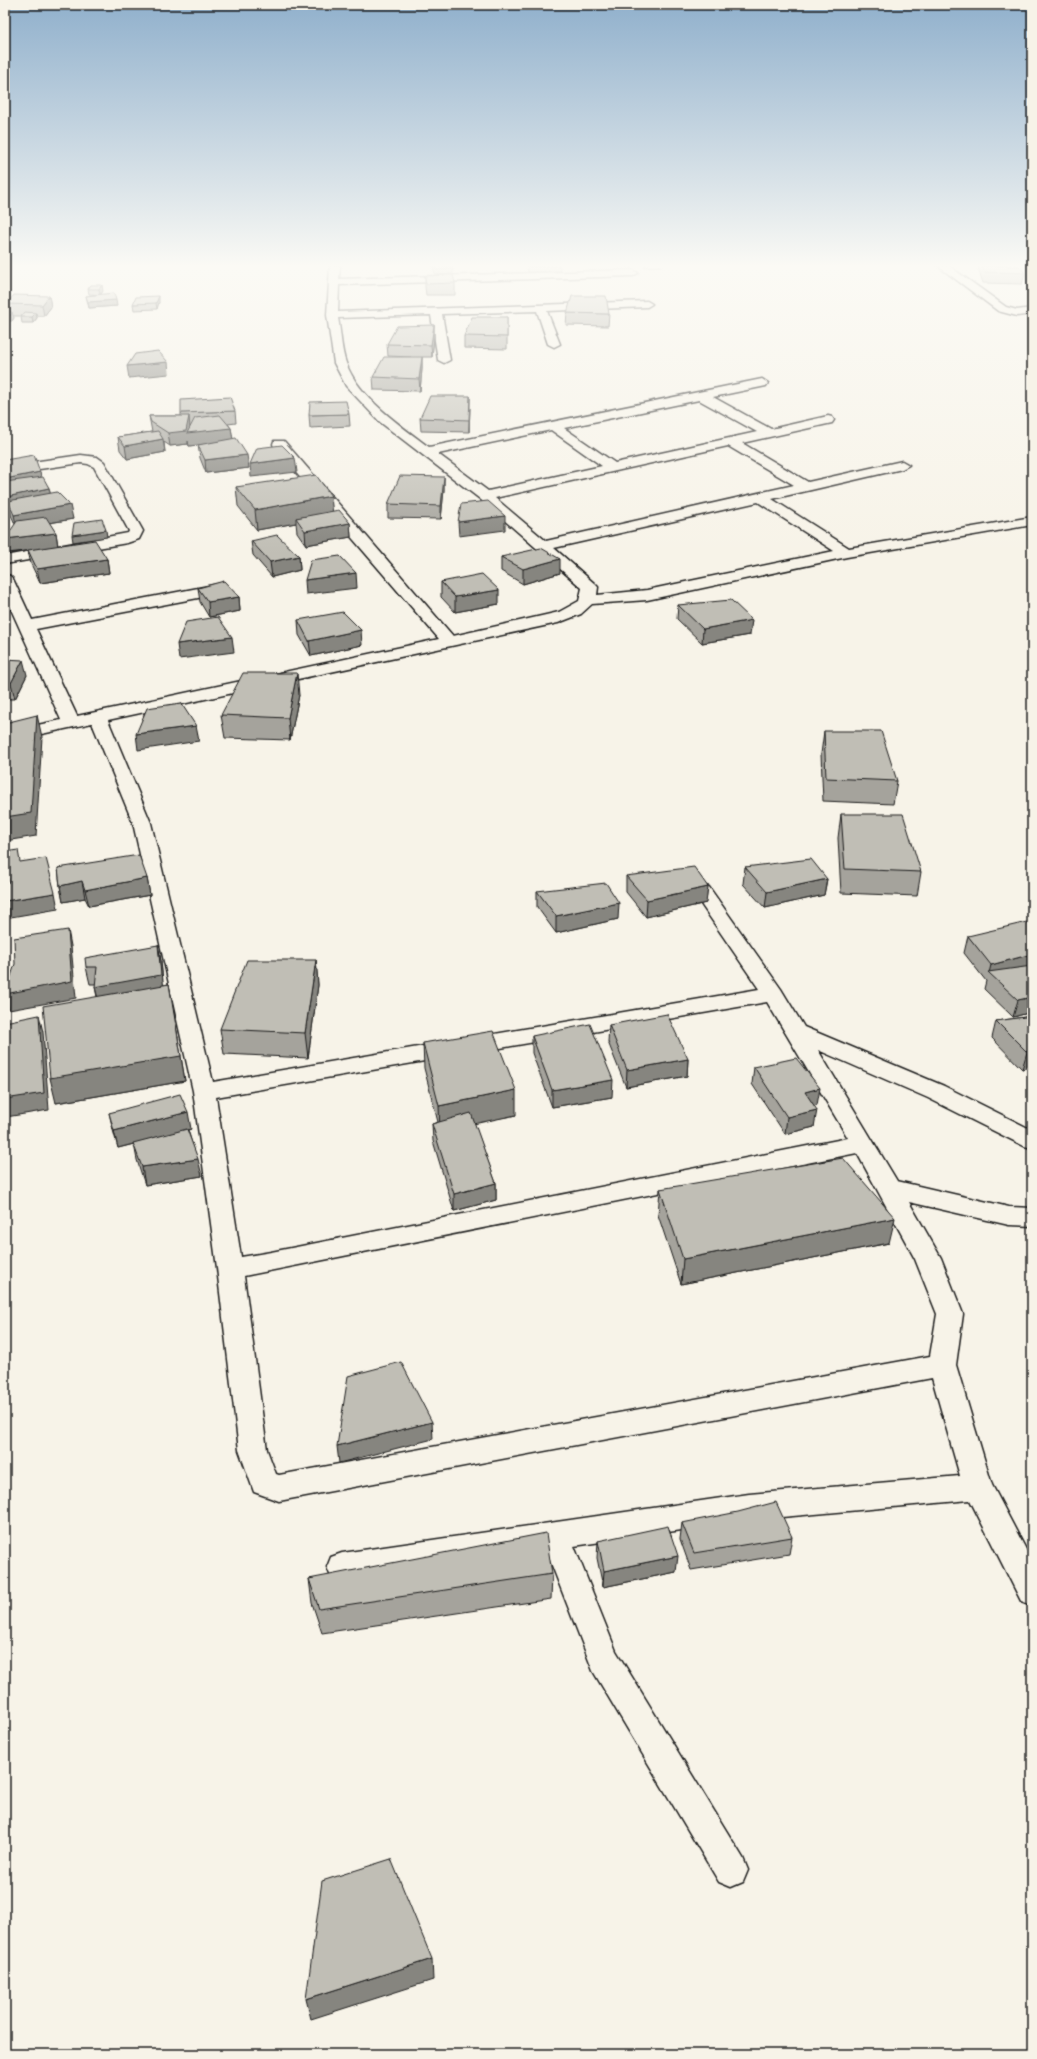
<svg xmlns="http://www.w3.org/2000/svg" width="1037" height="2059" font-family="Mali,sans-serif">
	<rect width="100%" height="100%" fill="#f7f3e8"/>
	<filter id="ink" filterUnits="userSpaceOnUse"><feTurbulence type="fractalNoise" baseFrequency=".025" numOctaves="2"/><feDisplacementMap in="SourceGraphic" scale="8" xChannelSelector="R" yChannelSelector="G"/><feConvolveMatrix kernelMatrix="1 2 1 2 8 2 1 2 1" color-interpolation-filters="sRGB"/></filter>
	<g filter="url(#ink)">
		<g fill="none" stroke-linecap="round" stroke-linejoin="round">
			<g stroke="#1c1c1c" stroke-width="3">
				<path id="minor" d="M 330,266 L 340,266 L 339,279 L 633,270 L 638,273 L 633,276 L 339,285 L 338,312 L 647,301 L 652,304 L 647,307 L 547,311 L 560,344 L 554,347 L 548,344 L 537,311 L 442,314 L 450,360 L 444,363 L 438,360 L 431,315 L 338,318 C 341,333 341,350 346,363 C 358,397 402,427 429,447 L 762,379 L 768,383 L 766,386 L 713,397 L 771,429 L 828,416 L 832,417 L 834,420 L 832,423 L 742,443 L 808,482 L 902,461 L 909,465 L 902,469 L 772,499 L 849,548 L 1032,517 L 1032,525 L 847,557 L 647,600 L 592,604 L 581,614 L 558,623 L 108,720 L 151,823 L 213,1082 L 759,989 L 692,891 L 695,887 L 702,885 L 709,887 L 781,989 L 804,1027 L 944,1086 L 1032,1130 L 1032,1148 L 1024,1146 L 928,1098 L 818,1050 L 897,1181 L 1009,1207 L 1032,1208 L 1032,1226 L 1009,1225 L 909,1202 L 941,1258 L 963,1314 L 956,1365 L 992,1485 L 1032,1561 L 1032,1605 L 1021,1601 L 970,1500 L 749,1520 L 574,1546 L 616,1651 L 743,1858 L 748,1870 L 743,1882 L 731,1887 L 719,1882 L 593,1671 L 546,1550 L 342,1581 L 331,1577 L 327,1567 L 331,1557 L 342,1553 L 749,1494 L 960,1476 L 932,1378 L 279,1501 L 254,1492 L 239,1450 L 217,1268 L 193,1091 L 133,823 L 92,723 L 5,742 L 5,732 L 61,720 L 5,596 L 5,574 L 10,576 L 13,579 L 32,620 L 219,584 L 224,586 L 227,589 L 224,592 L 219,594 L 36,629 L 77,716 L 439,639 L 274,447 L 273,444 L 274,441 L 284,441 L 453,636 L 559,612 L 579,601 L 582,588 L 480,499 L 380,422 L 346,386 L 334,363 L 327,315 ZM 699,400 L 757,432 L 615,463 L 564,428 ZM 551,430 L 602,466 L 488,491 L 438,454 ZM 728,446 L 794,485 L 546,541 L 495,498 ZM 758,502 L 834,551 L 647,590 L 597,595 L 598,587 L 595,584 L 554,548 ZM 767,1002 L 848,1138 L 271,1252 L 241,1257 L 216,1097 ZM 857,1153 L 915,1259 L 937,1314 L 930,1356 L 279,1475 L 276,1474 L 267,1450 L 244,1276 Z
					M 938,266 L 949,266 L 1006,307 L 1017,310 L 1032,308 L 1032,314 L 1017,316 L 998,311 Z
					M 81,455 L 97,457 L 104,462 L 143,531 L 139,539 L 127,543 L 5,564 L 5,556 L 128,533 L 129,531 L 94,467 L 88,464 L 81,463 L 5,474 L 5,466 Z"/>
			</g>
			<use href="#minor" fill="#f7f3e8" fill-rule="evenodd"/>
		</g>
		<path fill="#a5a39c" stroke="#1c1c1c" d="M 433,266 L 451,266 L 453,269 L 453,274 L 436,275 L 433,269 Z
			M 527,266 L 560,266 L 560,271 L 528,272 Z
			M 644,266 L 662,266 L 645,267 Z
			M 978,266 L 1019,266 L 1025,273 L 1022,284 L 983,283 L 978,268 Z
			M 425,276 L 455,283 L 455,295 L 426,295 L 425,287 Z
			M 91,285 L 103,291 L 100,295 L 117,306 L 89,308 L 86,296 L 100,295 L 89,294 L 88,289 Z
			M 49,296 L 51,307 L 44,316 L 37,316 L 37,318 L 33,323 L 22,323 L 21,317 L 22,316 L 13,316 L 14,318 L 12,321 L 5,321 L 5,312 L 8,312 L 6,304 Z
			M 159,302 L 157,309 L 134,310 L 133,304 Z
			M 567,313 L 609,314 L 608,326 L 566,325 Z
			M 507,317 L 507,349 L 464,348 L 464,336 Z
			M 434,325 L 434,337 L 432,357 L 422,357 L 422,369 L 420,391 L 374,390 L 373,377 L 411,357 L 388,356 L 387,344 Z
			M 470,408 L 469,432 L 421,431 L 420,418 Z
			M 235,411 L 236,423 L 228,424 L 231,428 L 233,439 L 249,468 L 206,473 L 200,458 L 198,445 L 204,444 L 189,446 L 188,441 L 188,444 L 170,446 L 164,442 L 165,452 L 127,459 L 120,450 L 118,437 L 152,432 L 149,416 L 181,416 L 181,413 Z
			M 349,414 L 350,426 L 310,428 L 309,415 Z
			M 5,460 L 40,472 L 41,477 L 49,488 L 50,493 L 73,519 L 49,523 L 56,533 L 58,546 L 107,559 L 109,573 L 40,583 L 31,564 L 28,551 L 8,553 L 15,524 L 11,515 L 10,510 L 9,510 L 5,503 Z
			M 444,477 L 444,490 L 441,519 L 388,518 L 388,504 Z
			M 236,487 L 331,496 L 332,511 L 350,523 L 351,537 L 306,545 L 297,532 L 296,523 L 257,530 L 238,506 Z
			M 251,541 L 299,556 L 300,570 L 272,577 L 253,555 Z
			M 501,557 L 560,573 L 523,584 L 501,571 Z
			M 441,582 L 499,604 L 455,612 L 441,597 Z
			M 198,588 L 239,597 L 240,611 L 209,617 L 200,602 Z
			M 678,605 L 750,635 L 702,643 L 677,619 Z
			M 298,620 L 362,645 L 311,656 L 299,635 Z
			M 5,659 L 27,675 L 15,699 L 5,699 Z
			M 299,695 L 290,740 L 225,738 L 221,715 Z
			M 824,731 L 897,781 L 893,804 L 823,801 L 821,754 Z
			M 841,814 L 921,872 L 917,896 L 841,893 L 838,838 Z
			M 745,867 L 827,879 L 824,895 L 765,908 L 743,884 Z
			M 58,868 L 147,878 L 150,895 L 89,906 L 85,898 L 63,902 L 60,886 Z
			M 626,876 L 706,903 L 646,917 L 626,892 Z
			M 537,891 L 618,919 L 556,933 L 537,907 Z
			M 968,936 L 1032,1012 L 1013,1017 L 984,989 L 986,981 L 964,953 Z
			M 158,945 L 161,961 L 163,985 L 169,984 L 185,1081 L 56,1103 L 97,997 L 95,987 L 96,984 L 90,984 L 86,967 Z
			M 316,960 L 318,985 L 308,1058 L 224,1054 L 220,1029 Z
			M 1032,1016 L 1032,1066 L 1022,1069 L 992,1038 L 996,1021 Z
			M 609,1025 L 688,1059 L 687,1076 L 626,1087 L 608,1042 Z
			M 532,1036 L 612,1097 L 552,1107 L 532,1053 Z
			M 423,1043 L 516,1115 L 474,1123 L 496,1183 L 496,1200 L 454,1211 L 433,1141 L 432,1124 L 438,1122 L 424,1068 Z
			M 754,1067 L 817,1105 L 814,1105 L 814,1127 L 785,1134 L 752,1084 Z
			M 109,1113 L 191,1129 L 188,1130 L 202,1176 L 145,1185 L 137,1160 L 134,1144 L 118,1148 L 113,1130 Z
			M 660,1189 L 889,1243 L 681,1284 L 658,1215 Z
			M 682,1523 L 792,1537 L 789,1554 L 691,1570 L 680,1539 Z
			M 598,1541 L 676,1572 L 603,1587 L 597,1558 Z
			M 552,1574 L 551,1599 L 322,1633 L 312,1603 L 309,1579 Z"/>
		<path fill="#86857f" stroke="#1c1c1c" d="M 102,285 L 103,291 L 100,295 L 99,289 Z
			M 49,296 L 51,307 L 44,316 L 42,305 Z
			M 159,296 L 159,302 L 157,309 L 156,303 Z
			M 116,300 L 117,306 L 89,308 L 88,302 Z
			M 12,312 L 14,318 L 12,321 L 11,315 Z
			M 36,313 L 37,318 L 33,323 L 32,317 Z
			M 434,325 L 434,337 L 432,357 L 431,345 Z
			M 422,357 L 422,369 L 420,391 L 419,379 Z
			M 168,362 L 169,374 L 129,378 L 127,366 Z
			M 470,396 L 470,408 L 469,432 L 469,420 Z
			M 189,416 L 190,429 L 231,428 L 233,441 L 189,446 L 188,441 L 188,444 L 170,446 L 168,433 Z
			M 163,439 L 165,452 L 127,459 L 125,446 Z
			M 247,455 L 249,468 L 206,473 L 205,460 Z
			M 295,458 L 297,472 L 251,477 L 250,464 Z
			M 40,472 L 43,486 L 5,493 L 5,479 Z
			M 444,477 L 444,490 L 441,519 L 441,506 Z
			M 49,488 L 52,501 L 8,501 L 10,510 L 9,510 L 6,497 Z
			M 331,496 L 333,516 L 296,518 L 296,523 L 257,530 L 255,510 Z
			M 70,505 L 73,519 L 17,528 L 14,515 Z
			M 505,516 L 505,530 L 459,536 L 458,522 Z
			M 350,523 L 351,537 L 306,545 L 305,531 Z
			M 106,530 L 107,537 L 73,542 L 72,535 Z
			M 56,533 L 58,547 L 8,553 L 5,539 Z
			M 299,556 L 300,570 L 272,577 L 270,562 Z
			M 107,559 L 109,573 L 40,583 L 37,569 Z
			M 560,559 L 560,573 L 523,584 L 523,569 Z
			M 356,573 L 357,588 L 306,594 L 305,580 Z
			M 499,590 L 499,604 L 455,612 L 455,597 Z
			M 239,597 L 240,611 L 209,617 L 208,602 Z
			M 752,620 L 750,635 L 702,643 L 703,629 Z
			M 361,630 L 362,645 L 311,656 L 309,641 Z
			M 232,637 L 234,652 L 179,659 L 177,644 Z
			M 23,660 L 27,675 L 15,699 L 11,683 Z
			M 297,673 L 299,695 L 290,740 L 288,718 Z
			M 37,715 L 42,737 L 36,836 L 5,841 L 5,817 Z
			M 196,726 L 199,741 L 138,750 L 136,734 Z
			M 5,878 L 8,878 L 12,894 L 5,895 Z
			M 147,878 L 150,895 L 89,906 L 85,890 Z
			M 827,879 L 824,895 L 765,908 L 767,892 Z
			M 82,881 L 85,898 L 63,902 L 60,886 Z
			M 708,887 L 706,903 L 646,917 L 647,900 Z
			M 55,893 L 58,909 L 5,918 L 5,901 Z
			M 619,903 L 618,919 L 556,933 L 556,916 Z
			M 68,930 L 71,946 L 76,998 L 9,1010 L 5,996 L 5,994 Z
			M 158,945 L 161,961 L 164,991 L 99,1003 L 95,987 Z
			M 1032,954 L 1032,970 L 989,973 L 991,965 Z
			M 316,960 L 318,985 L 308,1058 L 305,1033 Z
			M 169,984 L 185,1081 L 56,1103 L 50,1078 Z
			M 1032,997 L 1032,1012 L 1013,1017 L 1018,1000 Z
			M 39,1015 L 43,1032 L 49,1110 L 6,1117 L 5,1112 L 5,1099 Z
			M 1032,1050 L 1032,1066 L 1022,1069 L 1027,1052 Z
			M 688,1059 L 687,1076 L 626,1087 L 627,1070 Z
			M 613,1080 L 612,1097 L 552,1107 L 552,1090 Z
			M 820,1088 L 817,1105 L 803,1109 L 805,1092 Z
			M 516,1090 L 516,1115 L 440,1131 L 439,1106 Z
			M 817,1110 L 814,1127 L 785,1134 L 787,1117 Z
			M 188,1112 L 191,1129 L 118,1148 L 114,1131 Z
			M 198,1159 L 202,1176 L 145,1185 L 142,1167 Z
			M 496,1183 L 496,1200 L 454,1211 L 454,1194 Z
			M 895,1218 L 889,1243 L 681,1284 L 683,1259 Z
			M 432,1422 L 433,1439 L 339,1463 L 337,1446 Z
			M 678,1556 L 676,1572 L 603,1587 L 604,1571 Z
			M 432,1959 L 433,1980 L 311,2019 L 306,1999 Z"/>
		<path fill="#c0beb5" stroke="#1c1c1c" d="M 434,266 L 451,266 L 453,269 L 436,270 Z
			M 982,266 L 1019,266 L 1025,273 L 985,272 Z
			M 453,275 L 455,283 L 426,284 L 425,276 Z
			M 91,285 L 102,285 L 99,289 L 88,289 Z
			M 114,293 L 116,300 L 88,302 L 86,296 Z
			M 14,295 L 49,296 L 42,305 L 6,304 Z
			M 159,296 L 156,303 L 133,304 L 136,297 Z
			M 572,296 L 606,296 L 609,314 L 567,313 Z
			M 5,312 L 12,312 L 11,315 L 5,315 Z
			M 25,312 L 36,313 L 32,317 L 21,317 Z
			M 472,317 L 507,317 L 507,337 L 464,336 Z
			M 434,325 L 431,345 L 387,344 L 397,326 Z
			M 158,351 L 168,362 L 127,366 L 135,354 Z
			M 384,357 L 422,357 L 419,379 L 373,377 Z
			M 430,396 L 470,396 L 469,420 L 420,418 Z
			M 230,397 L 235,411 L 181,413 L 181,400 Z
			M 346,401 L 349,414 L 309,415 L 310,402 Z
			M 220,415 L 231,428 L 187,433 L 195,418 Z
			M 149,416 L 189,416 L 186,431 L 168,433 L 151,422 Z
			M 158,431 L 163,439 L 125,446 L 118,437 Z
			M 236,438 L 247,455 L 205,460 L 198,445 Z
			M 282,445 L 295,458 L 250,464 L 257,448 Z
			M 34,455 L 40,472 L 5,479 L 5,460 Z
			M 316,475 L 331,496 L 255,510 L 236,487 Z
			M 400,476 L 444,477 L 441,506 L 388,504 Z
			M 43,477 L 49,488 L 6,497 L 5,495 L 5,482 Z
			M 57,492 L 70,505 L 14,515 L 8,501 Z
			M 488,501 L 505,516 L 458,522 L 461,504 Z
			M 339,510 L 350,523 L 305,531 L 296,518 Z
			M 46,517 L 56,533 L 5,539 L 17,521 Z
			M 102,519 L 106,530 L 72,535 L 74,523 Z
			M 277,535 L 299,556 L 270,562 L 251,541 Z
			M 95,540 L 107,559 L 37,569 L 28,550 Z
			M 541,548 L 560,559 L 523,569 L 501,557 Z
			M 340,556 L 356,573 L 305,580 L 311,560 Z
			M 482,574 L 499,590 L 455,597 L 441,582 Z
			M 224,581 L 239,597 L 208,602 L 198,588 Z
			M 731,600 L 752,620 L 703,629 L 678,605 Z
			M 343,612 L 361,630 L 309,641 L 298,620 Z
			M 218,617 L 232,637 L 177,644 L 186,622 Z
			M 5,659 L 23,660 L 11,683 L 5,683 Z
			M 243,673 L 297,673 L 288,718 L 221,715 Z
			M 181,703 L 196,726 L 136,734 L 147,708 Z
			M 37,715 L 31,813 L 5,817 L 5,723 Z
			M 824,731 L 881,731 L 897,781 L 826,778 Z
			M 841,814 L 903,814 L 921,872 L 845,869 Z
			M 18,850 L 20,862 L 46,858 L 55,893 L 5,901 L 5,883 L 9,882 L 8,878 L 5,878 L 5,852 Z
			M 139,855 L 147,878 L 85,890 L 82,881 L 60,886 L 58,868 Z
			M 811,859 L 827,879 L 767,892 L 745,867 Z
			M 694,867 L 708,887 L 647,900 L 626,876 Z
			M 606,883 L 619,903 L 556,916 L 537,891 Z
			M 1027,922 L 1032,927 L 1032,954 L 991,965 L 968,936 Z
			M 68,930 L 72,981 L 5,994 L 15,964 L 14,938 Z
			M 158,945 L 161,975 L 95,987 L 97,967 L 86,967 L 85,958 Z
			M 247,960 L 316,960 L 305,1033 L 220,1029 Z
			M 1032,966 L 1032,997 L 1018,1000 L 988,972 Z
			M 169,984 L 181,1056 L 50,1078 L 43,1006 Z
			M 667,1014 L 688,1059 L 627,1070 L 609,1025 Z
			M 39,1015 L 44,1093 L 5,1099 L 5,1022 Z
			M 1032,1016 L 1032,1050 L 1027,1052 L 996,1021 Z
			M 590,1024 L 613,1080 L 552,1090 L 532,1036 Z
			M 493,1031 L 516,1090 L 439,1106 L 423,1043 Z
			M 796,1058 L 820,1088 L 805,1092 L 817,1110 L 787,1117 L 754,1067 Z
			M 180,1094 L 188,1112 L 114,1131 L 109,1113 Z
			M 471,1113 L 496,1183 L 454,1194 L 432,1124 Z
			M 187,1129 L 198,1159 L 142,1167 L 133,1143 Z
			M 843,1158 L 895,1218 L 683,1259 L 660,1189 Z
			M 401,1362 L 432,1422 L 337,1446 L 348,1376 Z
			M 776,1502 L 792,1537 L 694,1553 L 682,1523 L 738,1512 Z
			M 668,1526 L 678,1556 L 604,1571 L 598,1541 Z
			M 546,1533 L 552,1574 L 319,1609 L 309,1579 Z
			M 391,1859 L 432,1959 L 306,1999 L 322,1881 Z"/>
	</g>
	<linearGradient id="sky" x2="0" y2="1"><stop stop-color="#90b0cc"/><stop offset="0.48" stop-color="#fbfaf5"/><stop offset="1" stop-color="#fbfaf5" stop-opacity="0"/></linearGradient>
	<rect width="1037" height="554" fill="url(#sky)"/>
	<rect width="1037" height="2059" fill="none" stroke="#f7f3e8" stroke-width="20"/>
	<rect x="10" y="10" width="1017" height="2039" fill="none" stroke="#1c1c1c" stroke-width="1.5" filter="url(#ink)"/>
</svg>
